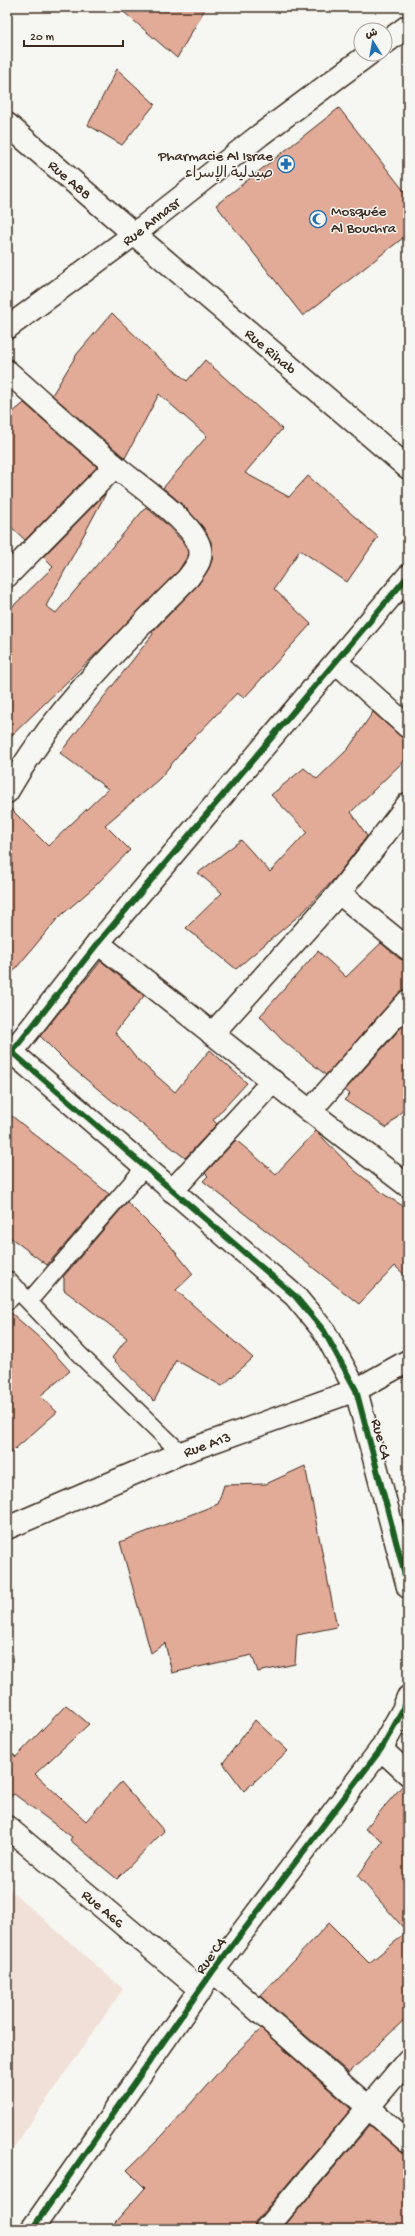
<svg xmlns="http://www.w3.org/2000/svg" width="415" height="2236" font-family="'Gochi Hand','Playpen Sans Arabic',sans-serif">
	<rect width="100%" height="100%" fill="#f6f6f2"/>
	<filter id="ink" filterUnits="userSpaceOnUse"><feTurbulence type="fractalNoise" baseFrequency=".025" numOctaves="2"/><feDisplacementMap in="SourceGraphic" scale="8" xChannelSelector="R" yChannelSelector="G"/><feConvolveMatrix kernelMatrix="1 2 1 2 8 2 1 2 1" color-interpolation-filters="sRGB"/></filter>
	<g filter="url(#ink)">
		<path fill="#f0e0d7" d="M 7,1887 L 123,1989 L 7,2157 Z"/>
		<path fill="#e2ab98" stroke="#3b2a1e" d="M 118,7 L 206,7 L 177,58 Z
			M 117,69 L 155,104 L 122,145 L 88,125 Z
			M 339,108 L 408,196 L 408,234 L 303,316 L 216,205 Z
			M 112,313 L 151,351 L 187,381 L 205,360 L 282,429 L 245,473 L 289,497 L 308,476 L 378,537 L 347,582 L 300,550 L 274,589 L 311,624 L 244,698 L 237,693 L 190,742 L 159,779 L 105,825 L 130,850 L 94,887 L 58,918 L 7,979 L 7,805 L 48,846 L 108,789 L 60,753 L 153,634 L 152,632 L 198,585 L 209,568 L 213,557 L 211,542 L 203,527 L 183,505 L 163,488 L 207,436 L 159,394 L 125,458 L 52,395 L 77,354 Z
			M 24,403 L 97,467 L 25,540 L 7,523 L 7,417 Z
			M 106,493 L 46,606 L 56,613 L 146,507 L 165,523 L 183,542 L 188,552 L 187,557 L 179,570 L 105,645 L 7,740 L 7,612 L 53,567 L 43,557 Z
			M 373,712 L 400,736 L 408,739 L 408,757 L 351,812 L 367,836 L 336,877 L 303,912 L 236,969 L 186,928 L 222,893 L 198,873 L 241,840 L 270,872 L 307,832 L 271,795 L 304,768 L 317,779 L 348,749 Z
			M 381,943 L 400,959 L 408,961 L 408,989 L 399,993 L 326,1075 L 282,1040 L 260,1016 L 318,951 L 346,977 Z
			M 101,961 L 144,996 L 115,1032 L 136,1058 L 175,1092 L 210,1050 L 247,1083 L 213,1120 L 217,1124 L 185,1158 L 110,1099 L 70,1066 L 40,1036 Z
			M 408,1020 L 408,1104 L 387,1128 L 344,1100 L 350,1094 L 345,1090 Z
			M 7,1112 L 109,1194 L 47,1265 L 7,1235 Z
			M 316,1131 L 354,1170 L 385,1195 L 408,1209 L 408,1278 L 395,1266 L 359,1304 L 203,1181 L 208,1176 L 205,1173 L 236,1140 L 276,1174 Z
			M 127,1202 L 169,1244 L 193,1274 L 176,1290 L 253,1358 L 222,1386 L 176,1360 L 154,1401 L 112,1358 L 127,1338 L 64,1290 L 64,1278 L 63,1277 Z
			M 7,1311 L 9,1311 L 43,1341 L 70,1371 L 40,1396 L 57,1412 L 7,1456 Z
			M 305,1466 L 337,1627 L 297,1635 L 295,1664 L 258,1672 L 252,1655 L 172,1673 L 165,1643 L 151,1653 L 120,1542 L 218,1504 L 224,1485 L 266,1484 Z
			M 66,1705 L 89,1724 L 35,1774 L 86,1821 L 121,1782 L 164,1831 L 117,1879 L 70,1840 L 72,1837 L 14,1794 L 7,1800 L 7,1749 L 16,1757 Z
			M 255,1720 L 288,1751 L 244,1791 L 223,1763 Z
			M 403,1785 L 408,1786 L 408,2016 L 349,2073 L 260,1996 L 329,1923 L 369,1963 L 407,1932 L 358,1876 L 383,1841 L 365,1829 Z
			M 261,2029 L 351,2109 L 256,2221 L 254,2229 L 109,2229 L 145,2188 L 127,2170 L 162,2136 L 232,2057 Z
			M 370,2125 L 400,2151 L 408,2154 L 408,2229 L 282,2229 Z"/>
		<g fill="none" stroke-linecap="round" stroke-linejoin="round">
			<g stroke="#3b2a1e" stroke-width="19">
				<path id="service" d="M 7,1279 L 80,1355 L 181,1453
					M 30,1300 L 145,1167
					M 7,1302 L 19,1290"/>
			</g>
			<g stroke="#3b2a1e" stroke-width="25">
				<g id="minor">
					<path d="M 385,43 L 408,26"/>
					<path id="s1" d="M 7,124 C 139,240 275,353 408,468"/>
					<path id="s2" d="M 7,328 L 133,235 L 260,135 L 369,54"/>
					<path d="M 7,371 C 43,403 78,435 115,466 C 137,485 189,519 199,545 C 204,559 196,567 188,578 C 122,644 54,710 7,792"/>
					<path d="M 7,576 L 115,466"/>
					<path d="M 336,662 L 408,727"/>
					<path d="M 339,893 L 408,949"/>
					<path d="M 98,943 L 310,1111 L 408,1186"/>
					<path d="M 212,1034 L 339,893 L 408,804"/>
					<path d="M 7,1048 L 295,1296 L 324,1331 L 356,1390 L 408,1587"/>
					<path d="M 12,1052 L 98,943 L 408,576"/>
					<path d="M 310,1111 L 408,1001"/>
					<path d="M 172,1191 L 273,1081"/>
					<path id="s3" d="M 7,1528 L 181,1453 L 356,1390 L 408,1361"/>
					<path d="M 381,1749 L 408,1774"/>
					<path id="s4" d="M 7,1827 L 201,1990"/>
					<path d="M 213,1971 L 408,2142"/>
					<path d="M 32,2229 L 213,1971 L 381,1749 L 403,1710 L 408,1697"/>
					<path d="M 266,2229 L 408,2060"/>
				</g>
			</g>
			<use href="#service" stroke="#f6f6f2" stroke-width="16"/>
			<use href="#minor" stroke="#f6f6f2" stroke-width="22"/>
			<g stroke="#f6f6f2" stroke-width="8">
				<path id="cycleway" d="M 7,1048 L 295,1296 L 324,1331 L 356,1390 L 408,1587
					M 12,1052 L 98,943 L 408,576
					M 32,2229 L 213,1971 L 381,1749 L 403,1710 L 408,1697"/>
			</g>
			<use href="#cycleway" stroke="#1b5e20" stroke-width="6"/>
		</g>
	</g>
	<defs>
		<g id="pharmacy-ring" transform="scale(0.9)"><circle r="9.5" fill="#f6f6f2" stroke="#1f6fb2" stroke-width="1.5"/><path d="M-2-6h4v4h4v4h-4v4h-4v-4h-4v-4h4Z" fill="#1f6fb2"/></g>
		<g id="mosque-ring" transform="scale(0.9)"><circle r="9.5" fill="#f6f6f2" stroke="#1f6fb2" stroke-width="1.5"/><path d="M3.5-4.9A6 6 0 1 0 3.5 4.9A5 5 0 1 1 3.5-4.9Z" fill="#1f6fb2"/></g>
	</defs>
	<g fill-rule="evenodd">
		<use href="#pharmacy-ring" x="286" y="164"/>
		<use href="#mosque-ring" x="318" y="219"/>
	</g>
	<g text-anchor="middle" stroke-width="3" stroke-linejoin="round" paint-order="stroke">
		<g font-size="15" fill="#3b2a1e" stroke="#f6f6f2" text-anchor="end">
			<text x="273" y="160">Pharmacie Al Israe<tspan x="273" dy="17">صيدلية الإسراء</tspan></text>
			<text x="331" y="215" text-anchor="start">Mosquée<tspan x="331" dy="17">Al Bouchra</tspan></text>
		</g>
		<g font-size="15" fill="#3b2a1e" stroke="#f6f6f2">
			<text dy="5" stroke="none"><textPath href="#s1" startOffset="84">Rue A88</textPath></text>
			<text dy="5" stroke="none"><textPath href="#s2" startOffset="179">Rue Annasr</textPath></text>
			<text dy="5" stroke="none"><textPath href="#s1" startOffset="348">Rue Rihab</textPath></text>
			<text transform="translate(382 1439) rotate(75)" y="5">Rue C4</text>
			<text dy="5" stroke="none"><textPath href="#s3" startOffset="217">Rue A13</textPath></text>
			<text dy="5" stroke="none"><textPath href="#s4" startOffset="126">Rue A66</textPath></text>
			<text transform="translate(210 1955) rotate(-54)" y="5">Rue C4</text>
		</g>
	</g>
	<rect width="415" height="2236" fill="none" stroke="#f6f6f2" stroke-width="24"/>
	<rect x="12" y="12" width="391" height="2212" fill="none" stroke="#3b2a1e" stroke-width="1.5" filter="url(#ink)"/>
	<g transform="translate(373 42) rotate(349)"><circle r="19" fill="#f6f6f2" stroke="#aba49d"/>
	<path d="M0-3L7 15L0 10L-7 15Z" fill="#1f6fb2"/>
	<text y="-6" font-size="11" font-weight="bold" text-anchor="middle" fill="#3b2a1e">ش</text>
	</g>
	<path d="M24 40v6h99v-6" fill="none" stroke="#3b2a1e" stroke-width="2"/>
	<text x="30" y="40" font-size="12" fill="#3b2a1e" stroke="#f6f6f2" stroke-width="3" paint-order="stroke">20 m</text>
</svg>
